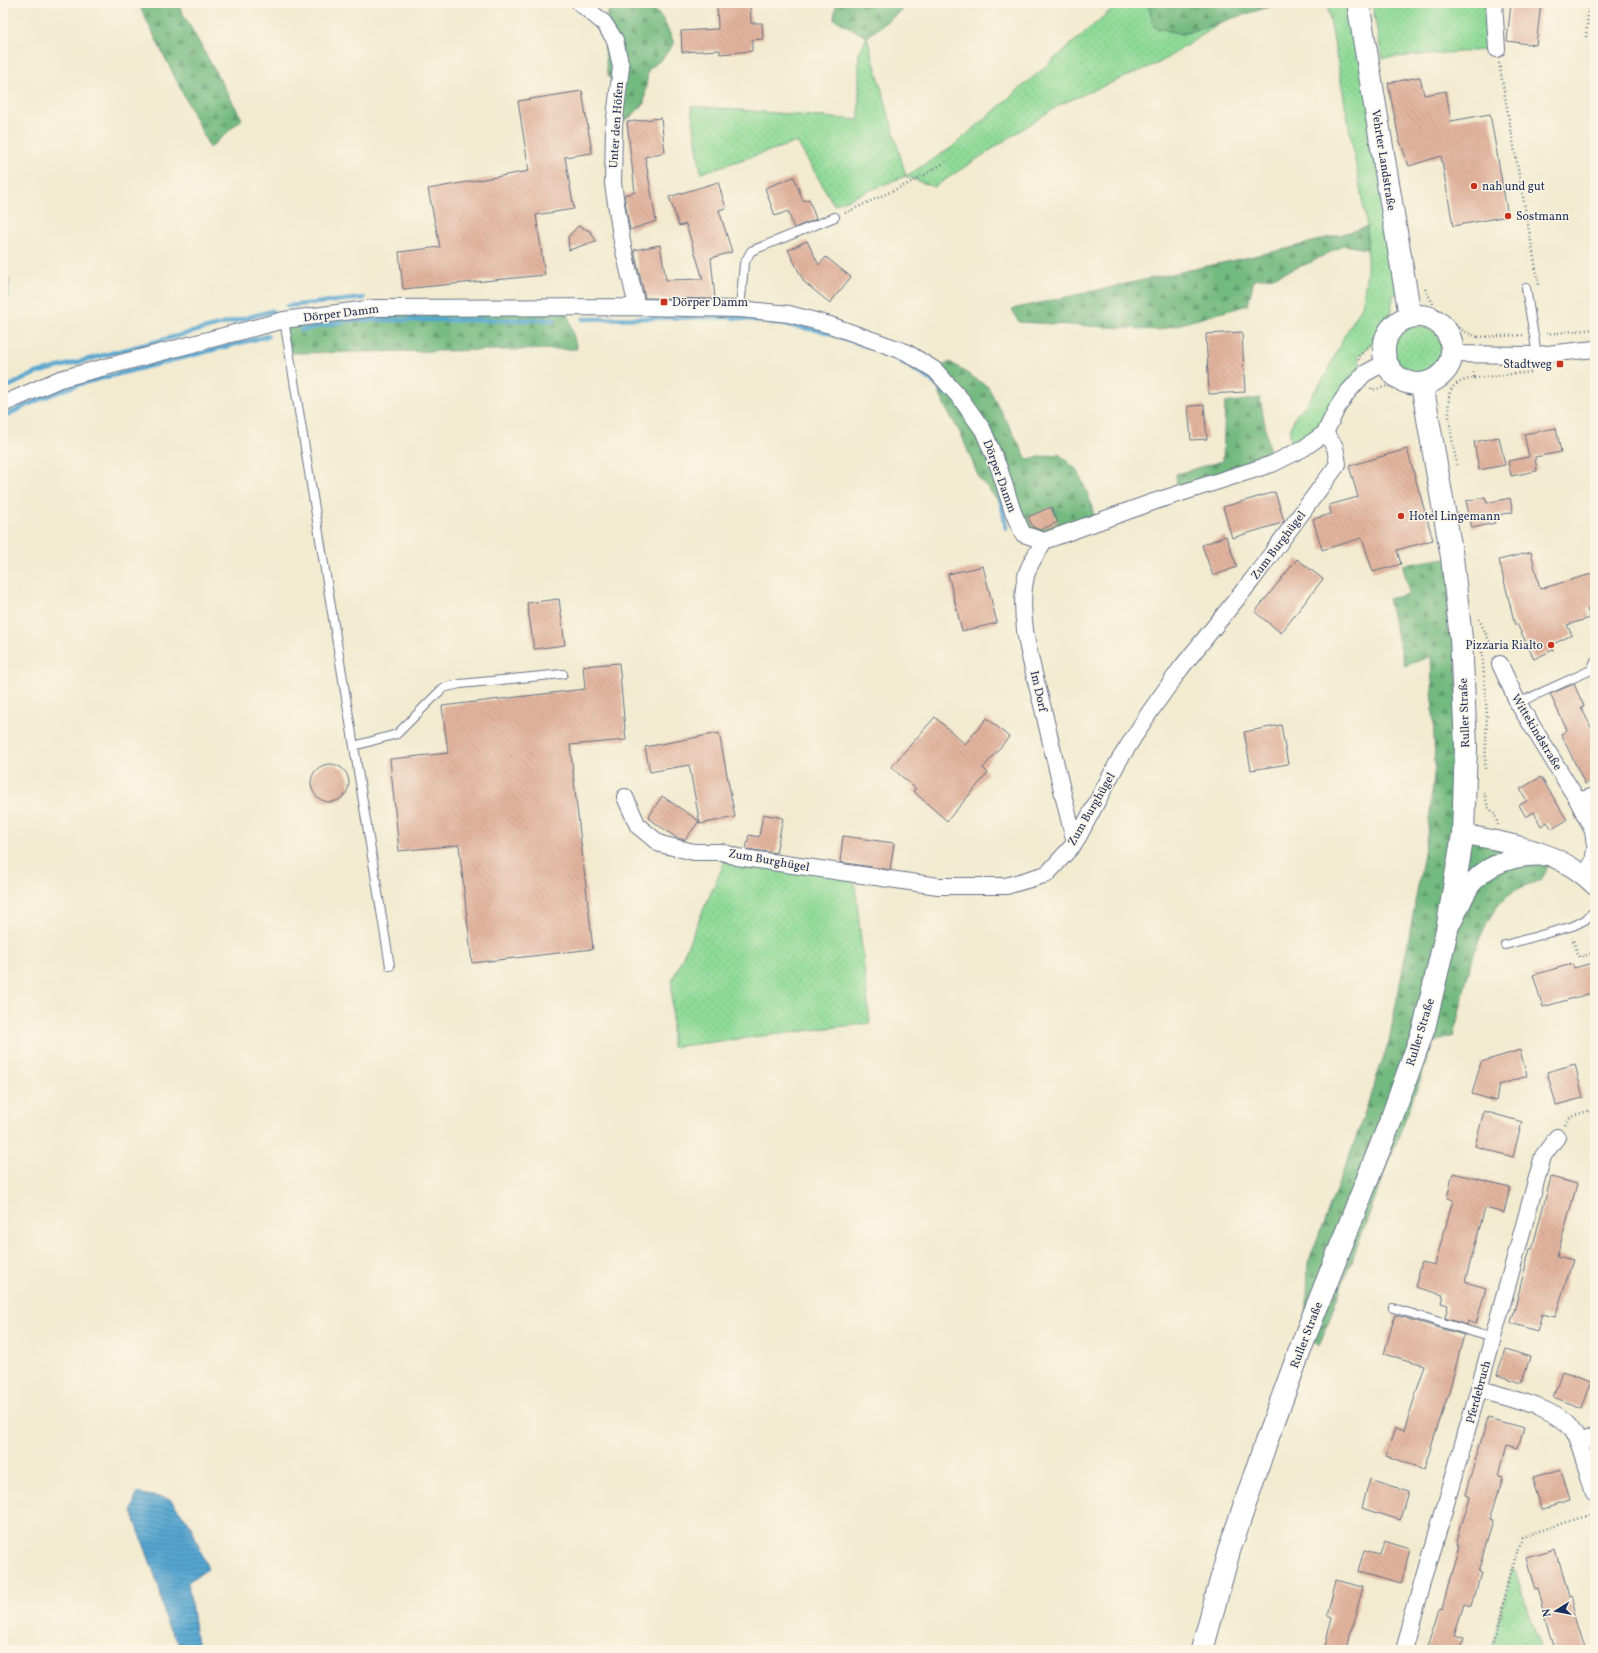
<svg xmlns="http://www.w3.org/2000/svg" width="1598" height="1653" font-family="Vollkorn,serif">
	<defs>
		<pattern id="grass-dots" width="8" height="8" patternUnits="userSpaceOnUse"><rect width="8" height="8" fill="#8fda97"/><path d="M2 2h.1M6 6h.1" fill="none" stroke="#7bbb85" stroke-width="1.8" stroke-linecap="round"/></pattern>
		<pattern id="forest-firs" width="22" height="20" patternUnits="userSpaceOnUse"><rect width="22" height="20" fill="#73ba80"/><path d="M5 1l3.5 6h-7zM16 11l3.5 6h-7z" fill="#5e986c"/></pattern>
		<pattern id="water-rules" width="6" height="5" patternUnits="userSpaceOnUse"><rect width="6" height="5" fill="#55a6d0"/><path d="M0 2.5h6" fill="none" stroke="#4688ac"/></pattern>
		<pattern id="building-back-hatch" width="6" height="6" patternUnits="userSpaceOnUse"><rect width="6" height="6" fill="#e2b49e"/><path d="M-1 5l2 2M0 0l6 6M5-1l2 2" fill="none" stroke="#c19b8a"/></pattern>
	</defs>
	<rect width="100%" height="100%" fill="#fcf5e5"/>
	<filter id="ink" filterUnits="userSpaceOnUse"><feTurbulence type="fractalNoise" baseFrequency=".025" numOctaves="2"/><feDisplacementMap in="SourceGraphic" scale="8" xChannelSelector="R" yChannelSelector="G"/><feConvolveMatrix kernelMatrix="1 2 1 2 8 2 1 2 1" color-interpolation-filters="sRGB"/></filter>
	<filter id="wash" filterUnits="userSpaceOnUse"><feTurbulence type="fractalNoise" baseFrequency=".012" numOctaves="4" result="noise"/><feDisplacementMap in="SourceGraphic" scale="16" xChannelSelector="R" yChannelSelector="G"/><feGaussianBlur stdDeviation="0.9" result="paint"/><feColorMatrix in="noise" values="0 0 0 0 0 0 0 0 0 0 0 0 0 0 0 0 0 1.4 0 .05"/><feComposite in="paint" operator="in"/></filter>
	<g filter="url(#wash)">
		<rect width="100%" height="100%" fill="#f2ebd0"/>
		<path fill="url(#grass-dots)" stroke="#55847a" d="M 1119,3 L 1148,3 L 1154,27 L 1182,34 L 1221,23 L 1161,62 L 1061,104 L 934,187 L 905,176 L 834,205 L 797,142 L 701,173 L 691,106 L 859,120 L 859,53 L 867,37 L 906,176 L 951,148 Z
			M 1327,3 L 1358,3 L 1406,292 L 1394,294 L 1390,315 L 1380,326 L 1373,342 L 1358,357 L 1364,374 L 1304,448 L 1293,444 L 1290,437 L 1291,426 L 1296,415 L 1307,403 L 1327,373 L 1343,338 L 1362,306 L 1367,271 L 1367,227 Z
			M 1372,3 L 1494,3 L 1497,49 L 1382,58 Z
			M1394 350a24 24 0 1 1 48 0a24 24 0 1 1-48 0Z
			M 728,854 L 854,874 L 870,1023 L 672,1047 L 672,981 Z
			M 1512,1569 L 1515,1570 L 1541,1650 L 1491,1650 Z"/>
		<path fill="url(#forest-firs)" stroke="#47746f" d="M 138,3 L 177,3 L 242,119 L 210,148 Z
			M 621,3 L 648,3 L 663,19 L 674,43 L 662,59 L 648,70 L 644,104 L 632,116 L 614,126 L 618,92 L 607,73 L 605,50 L 604,23 L 609,9 Z
			M 836,3 L 911,3 L 867,37 L 834,19 Z
			M 1148,3 L 1282,3 L 1182,34 L 1154,27 Z
			M 1367,227 L 1367,249 L 1344,245 L 1309,263 L 1273,277 L 1254,279 L 1248,305 L 1159,330 L 1019,322 L 1012,309 L 1290,248 Z
			M 566,308 L 577,349 L 289,353 L 284,320 Z
			M 950,362 L 988,387 L 1027,459 L 1059,454 L 1078,471 L 1089,497 L 1096,522 L 1044,541 L 1003,506 L 979,478 L 961,434 L 946,409 L 939,392 L 935,370 Z
			M 1260,398 L 1272,464 L 1178,494 L 1176,474 L 1223,461 L 1225,403 Z
			M 1452,557 L 1463,834 L 1553,857 L 1541,880 C 1527,885 1511,890 1501,902 C 1471,938 1465,992 1454,1036 L 1432,1043 L 1422,1075 L 1319,1346 L 1306,1334 L 1308,1263 L 1355,1141 L 1389,1041 L 1411,926 L 1428,830 L 1435,765 L 1431,656 L 1405,666 L 1388,599 L 1409,594 L 1403,565 Z"/>
		<path fill="url(#water-rules)" stroke="#386a97" d="M 3,275 L 9,280 L 7,299 L 3,302 Z
			M 136,1493 L 170,1499 L 190,1524 L 208,1569 L 188,1582 L 198,1650 L 183,1650 L 166,1623 L 159,1587 L 132,1512 Z"/>
		<g fill="none" stroke-linecap="round" stroke-linejoin="round">
			<path stroke="#55a6d0" stroke-width="4.5" d="M 287,306 L 364,298
				M 583,319 L 728,317 L 756,320 L 823,331 L 873,348 L 893,357 L 931,380 L 948,395
				M 301,330 L 350,320 L 555,320
				M 3,389 L 36,373 L 272,311
				M 3,417 C 29,403 55,392 83,383 L 268,336
				M 1000,494 L 1006,528"/>
		</g>
		<g id="blocks">
			<path fill="url(#building-back-hatch)" d="M 717,3 L 750,3 L 751,23 L 762,23 L 763,39 L 752,40 L 752,51 L 720,54 L 720,50 L 682,52 L 681,31 L 718,29 Z
				M 1511,3 L 1541,3 L 1536,45 L 1507,41 Z
				M 1420,77 L 1424,95 L 1446,91 L 1451,121 L 1490,114 L 1508,216 L 1453,226 L 1441,156 L 1409,166 L 1399,139 L 1388,83 Z
				M 582,91 L 592,153 L 565,157 L 574,209 L 536,215 L 545,275 L 403,289 L 399,252 L 440,247 L 428,189 L 529,171 L 518,101 Z
				M 661,118 L 665,152 L 645,157 L 656,221 L 630,230 L 624,195 L 635,192 L 627,122 Z
				M 794,177 L 803,201 L 809,199 L 816,219 L 794,228 L 788,211 L 775,216 L 765,188 Z
				M 718,182 L 726,208 L 719,210 L 732,252 L 711,258 L 715,299 L 645,298 L 634,250 L 660,245 L 666,280 L 703,279 L 686,224 L 679,226 L 669,197 Z
				M 578,226 L 590,231 L 596,241 L 569,250 L 568,237 Z
				M 807,241 L 819,265 L 826,257 L 851,277 L 830,303 L 804,282 L 788,250 Z
				M 1242,332 L 1245,392 L 1209,394 L 1206,334 Z
				M 1204,405 L 1207,439 L 1191,440 L 1188,406 Z
				M 1556,428 L 1561,452 L 1535,457 L 1537,471 L 1511,476 L 1508,461 L 1529,457 L 1524,434 Z
				M 1499,437 L 1505,465 L 1479,470 L 1474,442 Z
				M 1407,449 L 1433,540 L 1397,550 L 1401,564 L 1373,572 L 1362,538 L 1322,550 L 1313,519 L 1331,514 L 1329,505 L 1358,497 L 1349,466 Z
				M 1275,492 L 1284,521 L 1282,523 L 1232,538 L 1223,507 Z
				M 1485,497 L 1487,503 L 1510,498 L 1513,512 L 1493,516 L 1495,523 L 1472,528 L 1466,501 Z
				M 1051,507 L 1058,522 L 1040,530 L 1033,527 L 1028,517 Z
				M 1226,536 L 1237,567 L 1213,576 L 1202,545 Z
				M 1531,552 L 1540,589 L 1595,573 L 1595,607 L 1587,609 L 1590,618 L 1567,625 L 1572,635 L 1551,645 L 1553,650 L 1534,659 L 1517,624 L 1515,625 L 1499,560 Z
				M 1297,559 L 1323,579 L 1281,633 L 1255,612 Z
				M 983,566 L 997,623 L 962,631 L 948,574 Z
				M 559,599 L 565,645 L 534,649 L 527,603 Z
				M 619,663 L 626,740 L 570,745 L 593,949 L 472,963 L 459,845 L 399,851 L 390,759 L 448,753 L 442,706 L 585,689 L 583,666 Z
				M 1574,684 L 1584,706 L 1581,707 L 1595,735 L 1595,779 L 1585,784 L 1561,734 L 1567,730 L 1550,694 Z
				M 935,717 L 965,744 L 987,718 L 1009,737 L 983,768 L 988,773 L 947,821 L 913,791 L 916,789 L 891,767 Z
				M 1281,725 L 1288,764 L 1251,770 L 1244,732 Z
				M 719,733 L 735,817 L 700,824 L 689,765 L 650,772 L 645,747 Z
				M311 783a19 19 0 1 1 38 0a19 19 0 1 1-38 0Z
				M 1541,777 L 1567,820 L 1552,829 L 1547,822 L 1541,826 L 1534,812 L 1526,817 L 1519,805 L 1527,801 L 1520,789 Z
				M 662,796 L 699,821 L 685,840 L 677,838 L 648,818 Z
				M 763,814 L 783,818 L 776,853 L 746,849 L 749,835 L 759,837 Z
				M 843,836 L 894,843 L 890,870 L 840,862 Z
				M 1592,963 L 1595,973 L 1595,992 L 1543,1007 L 1533,975 L 1572,964 L 1574,968 Z
				M 1520,1050 L 1527,1076 L 1499,1085 L 1496,1101 L 1472,1094 L 1481,1062 Z
				M 1575,1064 L 1583,1098 L 1556,1105 L 1547,1072 Z
				M 1484,1111 L 1522,1122 L 1513,1157 L 1475,1146 Z
				M 1453,1173 L 1510,1187 L 1504,1213 L 1485,1208 L 1465,1282 L 1486,1288 L 1476,1324 L 1468,1321 L 1467,1325 L 1445,1318 L 1448,1305 L 1441,1303 L 1443,1295 L 1415,1287 L 1422,1262 L 1435,1265 L 1453,1200 L 1447,1198 Z
				M 1551,1177 L 1577,1184 L 1557,1256 L 1573,1260 L 1555,1317 L 1542,1314 L 1537,1331 L 1511,1323 L 1530,1249 L 1532,1249 Z
				M 1395,1315 L 1464,1335 L 1449,1392 L 1424,1469 L 1386,1456 L 1395,1428 L 1404,1431 L 1425,1365 L 1384,1354 Z
				M 1506,1349 L 1530,1357 L 1522,1383 L 1497,1375 Z
				M 1562,1371 L 1592,1381 L 1582,1408 L 1553,1397 Z
				M 1488,1418 L 1524,1428 L 1518,1449 L 1507,1446 L 1499,1475 L 1503,1476 L 1490,1520 L 1493,1521 L 1478,1572 L 1481,1573 L 1472,1605 L 1464,1603 L 1454,1637 L 1463,1640 L 1460,1650 L 1427,1650 L 1440,1608 L 1442,1609 L 1459,1544 L 1456,1544 L 1470,1497 L 1465,1495 Z
				M 1561,1470 L 1570,1501 L 1541,1509 L 1532,1478 Z
				M 1370,1479 L 1408,1491 L 1400,1520 L 1362,1508 Z
				M 1384,1541 L 1410,1549 L 1401,1584 L 1358,1572 L 1364,1550 L 1380,1554 Z
				M 1555,1549 L 1568,1598 L 1570,1597 L 1586,1650 L 1555,1650 L 1538,1589 L 1535,1590 L 1526,1557 Z
				M 1336,1580 L 1363,1587 L 1346,1650 L 1324,1650 L 1332,1617 L 1327,1615 Z"/>
		</g>
	</g>
	<g filter="url(#ink)">
		<use href="#blocks" fill-opacity="0" stroke="#667186" stroke-width="1"/>
		<g fill="none" stroke-linecap="round" stroke-linejoin="round">
			<g stroke="#667186" stroke-width="10">
				<path id="service" d="M 1526,288 L 1537,355
					M 740,309 L 744,264 L 751,251 L 835,217
					M 284,320 L 390,966
					M 1518,703 L 1591,670 L 1595,661
					M 354,746 L 397,734 L 443,688 L 460,684 L 563,674
					M 1505,945 L 1573,926 L 1585,920 L 1595,910
					M 1393,1308 L 1493,1338"/>
			</g>
			<g stroke="#667186" stroke-width="18">
				<path id="minor" d="M 580,3 L 604,23 L 615,40 L 621,67 L 614,126 L 613,184 L 622,242 L 637,307
					M 1494,3 L 1497,49
					M 1451,354 L 1537,355 L 1595,349
					M 3,404 L 60,379 L 284,320 L 375,308 L 637,307 L 740,309 L 789,314 L 830,325 L 906,352 L 935,370 L 961,399 L 983,430 L 999,468 L 1013,512 L 1023,534 L 1044,541 L 1153,502 L 1272,464 L 1304,448 L 1325,433 L 1337,408 L 1347,393 L 1364,374 L 1386,362
					M 1044,541 C 1038,552 1029,563 1026,576 C 1016,619 1034,671 1044,713 C 1054,756 1064,800 1075,843
					M 1500,664 L 1518,703 L 1578,801 L 1593,831 L 1595,845
					M 625,797 L 638,826 L 660,844 L 694,852 L 722,852 L 737,857 L 938,886 L 1006,886 L 1047,874 L 1075,843 L 1118,762 L 1149,713 L 1181,668 L 1252,580 L 1338,464 L 1335,447 L 1325,433
					M 1578,801 L 1595,796
					M 1584,875 L 1593,862 L 1595,850
					M 1479,1388 C 1504,1397 1549,1406 1567,1424 C 1581,1437 1589,1474 1595,1492
					M 1579,1443 L 1595,1437
					M 1404,1650 L 1479,1388 L 1543,1156 L 1557,1137"/>
			</g>
			<g stroke="#667186" stroke-width="21">
				<path id="tertiary" d="M 1463,834 C 1510,843 1560,850 1595,886
					M 1452,922 C 1458,910 1463,897 1470,886 C 1485,864 1516,855 1542,856"/>
			</g>
			<g stroke="#667186" stroke-width="24">
				<path id="secondary" d="M 1358,3 L 1410,316
					M1384 350a34 34 0 1 1 68 0a34 34 0 1 1-68 0Z
					M 1202,1650 L 1229,1551 L 1266,1442 L 1306,1334 L 1391,1120 L 1424,1028 L 1447,930 L 1463,834 L 1466,746 L 1461,639 L 1452,557 L 1422,384"/>
			</g>
			<path stroke="#667186" stroke-width="2.5" stroke-dasharray="1 3" stroke-linecap="butt" d="M 1586,37 L 1589,3
				M 1499,63 L 1539,286
				M 845,213 L 916,180 L 945,162
				M 1425,289 L 1435,307 L 1460,329 L 1477,337 L 1477,339
				M 1546,334 L 1595,329
				M 1478,337 L 1523,335
				M 1359,360 L 1358,357 L 1373,342 L 1380,326 L 1390,312
				M 1474,378 L 1533,372
				M 1371,388 L 1372,390 L 1388,386 L 1405,393
				M 1457,465 C 1454,450 1443,399 1452,388 C 1457,382 1467,379 1474,378 L 1474,370
				M 1479,619 L 1494,651
				M 1482,652 L 1487,715 L 1485,769
				M 1484,792 L 1488,807 L 1495,814 L 1498,825
				M 1572,937 L 1579,957 L 1595,953
				M 1565,1125 L 1571,1116 L 1595,1109
				M 1491,1650 L 1521,1537 L 1595,1513"/>
			<use href="#service" stroke="#fff" stroke-width="8"/>
			<use href="#minor" stroke="#fff" stroke-width="16"/>
			<use href="#tertiary" stroke="#fff" stroke-width="19"/>
			<use href="#secondary" stroke="#fff" stroke-width="22"/>
		</g>
	</g>
	<g fill="#c8321e" stroke="#fcf5e5" stroke-width="1.5">
		<circle cx="1474" cy="186" r="4"/>
		<circle cx="1508" cy="216" r="4"/>
		<rect x="660" y="298" width="8" height="8" rx="2"/>
		<rect x="1556" y="360" width="8" height="8" rx="2"/>
		<circle cx="1401" cy="516" r="4"/>
		<circle cx="1551" cy="645" r="4"/>
	</g>
	<g text-anchor="middle" stroke-width="3" stroke-linejoin="round" paint-order="stroke">
		<g font-size="12" fill="#1b2f5e" stroke="#fcf5e5">
			<text transform="translate(616 125) rotate(-86)" y="4">Unter den Höfen</text>
			<text transform="translate(1384 160) rotate(81)" y="4">Vehrter Landstraße</text>
			<text transform="translate(341 313) rotate(-7)" y="4">Dörper Damm</text>
			<text transform="translate(1000 476) rotate(70)" y="4">Dörper Damm</text>
			<text transform="translate(1278 545) rotate(-53)" y="4">Zum Burghügel</text>
			<text transform="translate(1039 691) rotate(77)" y="4">Im Dorf</text>
			<text transform="translate(1464 713) rotate(-92)" y="4">Ruller Straße</text>
			<text transform="translate(1537 732) rotate(59)" y="4">Wittekindstraße</text>
			<text transform="translate(1091 809) rotate(-60)" y="4">Zum Burghügel</text>
			<text transform="translate(769 860) rotate(10)" y="4">Zum Burghügel</text>
			<text transform="translate(1420 1032) rotate(-73)" y="4">Ruller Straße</text>
			<text transform="translate(1306 1335) rotate(-69)" y="4">Ruller Straße</text>
			<text transform="translate(1478 1392) rotate(-75)" y="4">Pferdebruch</text>
		</g>
		<g font-size="12" fill="#1b2f5e" stroke="#fcf5e5" text-anchor="start">
			<text x="1482" y="190">nah und gut</text>
			<text x="1516" y="220">Sostmann</text>
			<text x="672" y="306">Dörper Damm</text>
			<text x="1552" y="368" text-anchor="end">Stadtweg</text>
			<text x="1409" y="520">Hotel Lingemann</text>
			<text x="1543" y="649" text-anchor="end">Pizzaria Rialto</text>
		</g>
	</g>
	<rect width="1598" height="1653" fill="none" stroke="#fcf5e5" stroke-width="16"/>
	<g transform="translate(1556 1611) rotate(259)" stroke="#fcf5e5" stroke-width="3" paint-order="stroke">
	<path d="M0-3L7 15L0 10L-7 15Z" fill="#1b2f5e"/>
	<text y="-6" font-size="11" font-weight="bold" text-anchor="middle" fill="#1b2f5e">N</text>
	</g>
</svg>
